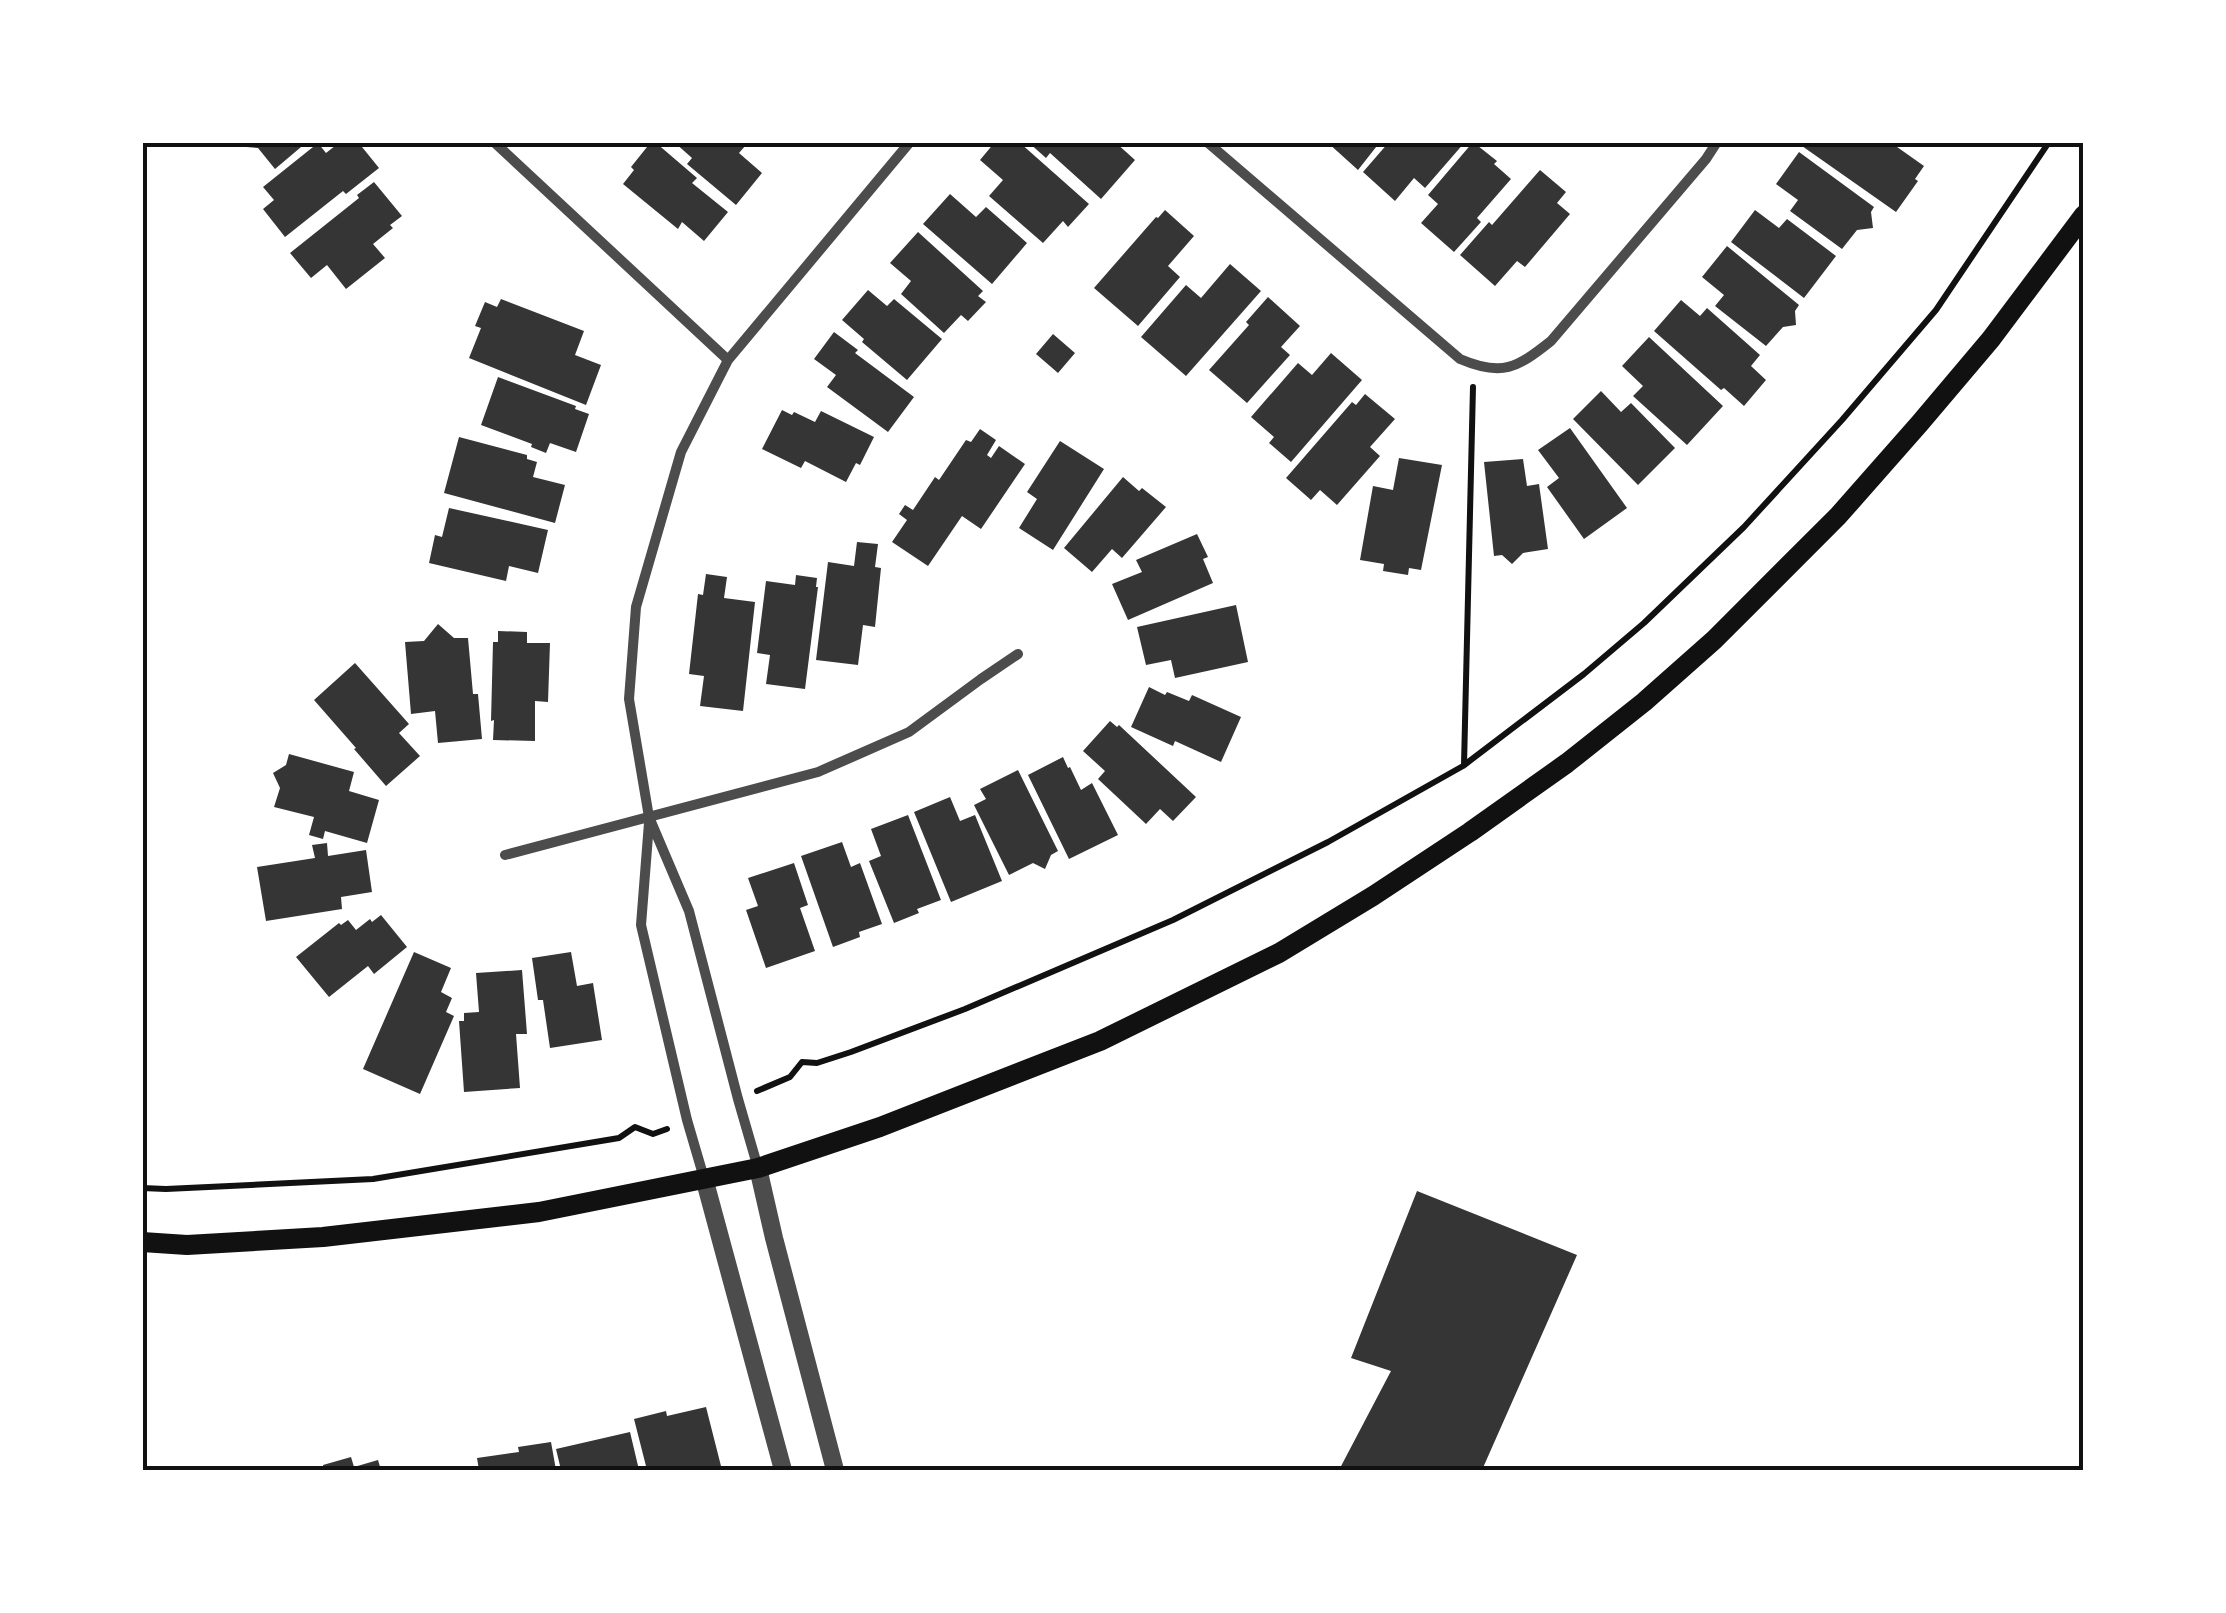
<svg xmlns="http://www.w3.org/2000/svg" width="2226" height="1613" font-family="Literata,serif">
	<rect width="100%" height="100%" fill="#fff"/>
	<path fill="#353535" d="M 235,142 L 307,142 L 275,169 L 258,148 L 234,146 Z
		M 340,142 L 358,142 L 379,168 L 346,194 L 343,191 L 285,237 L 263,209 L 274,200 L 263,187 L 318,143 L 326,153 Z
		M 651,142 L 655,142 L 697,178 L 692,183 L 728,212 L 704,241 L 682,222 L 678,229 L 623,184 L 634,170 L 631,167 Z
		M 674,142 L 743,142 L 746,145 L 739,153 L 762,173 L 736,205 L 687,164 L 692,158 Z
		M 995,142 L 1019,142 L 1089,204 L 1068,227 L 1063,221 L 1043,243 L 989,196 L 1003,180 L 980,160 Z
		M 1028,142 L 1115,142 L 1135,160 L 1101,199 L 1050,153 L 1046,158 Z
		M 1327,142 L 1380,142 L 1358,170 Z
		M 1389,142 L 1465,142 L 1425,188 L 1414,178 L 1395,201 L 1363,172 Z
		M 1473,142 L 1497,161 L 1494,164 L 1511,179 L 1477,218 L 1481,222 L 1454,252 L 1421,223 L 1438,204 L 1428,195 Z
		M 1804,142 L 1890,142 L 1924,166 L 1915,179 L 1918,181 L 1896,212 L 1802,146 Z
		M 1799,152 L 1874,207 L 1871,212 L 1873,228 L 1857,230 L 1842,249 L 1790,211 L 1798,200 L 1776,184 Z
		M 1540,170 L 1566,192 L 1557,203 L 1570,214 L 1525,267 L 1517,261 L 1495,286 L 1460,255 L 1489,222 L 1492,225 Z
		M 374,182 L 402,216 L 390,225 L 393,228 L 373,244 L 385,258 L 346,289 L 327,265 L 311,278 L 290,253 L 359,198 L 357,195 Z
		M 950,194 L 976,217 L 986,207 L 1027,243 L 992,284 L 923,224 Z
		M 1165,210 L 1194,236 L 1168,266 L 1180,277 L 1138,326 L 1094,288 L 1156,217 L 1158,218 Z
		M 1755,210 L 1779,228 L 1787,219 L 1836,256 L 1804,298 L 1731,242 Z
		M 918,232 L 983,291 L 978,296 L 986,302 L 968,321 L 961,315 L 944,333 L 901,294 L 911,281 L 890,263 Z
		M 1727,246 L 1799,305 L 1795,311 L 1796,325 L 1783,327 L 1766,346 L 1715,306 L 1724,295 L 1702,277 Z
		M 1230,264 L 1261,291 L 1186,376 L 1141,337 L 1186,285 L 1201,298 Z
		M 868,290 L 887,306 L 894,299 L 942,339 L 907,380 L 862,342 L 864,339 L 842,320 Z
		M 1268,297 L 1300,326 L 1281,347 L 1290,355 L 1247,403 L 1209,370 L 1249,325 L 1246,322 Z
		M 501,299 L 584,331 L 575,355 L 601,365 L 586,405 L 469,358 L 481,328 L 475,326 L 485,302 L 497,307 Z
		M 1681,300 L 1700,316 L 1707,308 L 1760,355 L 1751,366 L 1766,380 L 1744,406 L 1724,388 L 1721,390 L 1654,331 Z
		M 834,332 L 858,350 L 855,353 L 914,397 L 888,432 L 827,387 L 836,375 L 814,359 Z
		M 1053,334 L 1075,353 L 1058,373 L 1036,354 Z
		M 1649,337 L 1723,406 L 1687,445 L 1633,396 L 1643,386 L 1622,366 Z
		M 1331,353 L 1362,380 L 1291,462 L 1269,443 L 1274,437 L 1251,417 L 1298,363 L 1312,375 Z
		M 498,377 L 576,406 L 575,409 L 589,414 L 576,452 L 550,443 L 546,453 L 531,447 L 532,444 L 481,425 Z
		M 1601,391 L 1621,412 L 1631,403 L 1675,448 L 1638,485 L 1573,419 Z
		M 1365,394 L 1395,419 L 1370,447 L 1380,456 L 1337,505 L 1320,490 L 1311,500 L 1286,478 L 1352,402 L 1356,405 Z
		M 782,410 L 792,415 L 794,412 L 815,422 L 821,411 L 874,437 L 860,465 L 856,463 L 846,482 L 805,461 L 801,468 L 762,449 Z
		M 1570,428 L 1627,508 L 1584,539 L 1547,487 L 1559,478 L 1538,450 Z
		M 980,429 L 996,440 L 987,455 L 991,458 L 999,446 L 1025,464 L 981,529 L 962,516 L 928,566 L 892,542 L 907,520 L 899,514 L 905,505 L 913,510 L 935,477 L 939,480 L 966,440 L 971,442 Z
		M 459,437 L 527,455 L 527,459 L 537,462 L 533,477 L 565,485 L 555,523 L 444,493 Z
		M 1060,441 L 1104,469 L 1053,550 L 1019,528 L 1037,499 L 1027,492 Z
		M 1399,458 L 1442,465 L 1421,570 L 1409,568 L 1408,575 L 1383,571 L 1384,564 L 1360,560 L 1373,486 L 1393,490 Z
		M 1523,459 L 1527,486 L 1539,484 L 1548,549 L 1523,553 L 1512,564 L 1502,555 L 1494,556 L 1484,462 Z
		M 1123,477 L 1139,491 L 1142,488 L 1166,507 L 1122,558 L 1112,549 L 1092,572 L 1064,548 Z
		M 449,508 L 548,530 L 538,573 L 509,566 L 506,581 L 429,563 L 435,535 L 442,537 Z
		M 1197,534 L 1208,557 L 1203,559 L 1213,583 L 1128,620 L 1112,584 L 1142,572 L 1136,560 Z
		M 857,542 L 878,544 L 875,567 L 881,568 L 875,627 L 863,625 L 858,665 L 816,660 L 828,562 L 854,566 Z
		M 706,574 L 727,577 L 724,598 L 755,602 L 743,711 L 700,706 L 704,676 L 689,674 L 698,594 L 703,595 Z
		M 796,575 L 817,578 L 816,587 L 818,587 L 805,689 L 766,684 L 770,655 L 757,653 L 766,581 L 795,585 Z
		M 1236,605 L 1248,662 L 1175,678 L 1171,660 L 1146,665 L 1137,627 Z
		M 438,624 L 454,638 L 468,638 L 473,694 L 478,694 L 482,739 L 438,743 L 435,711 L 411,714 L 405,642 L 424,641 Z
		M 498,631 L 527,632 L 527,643 L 550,643 L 548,702 L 535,701 L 535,741 L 493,740 L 494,720 L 491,721 L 493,642 L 498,642 Z
		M 355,663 L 409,724 L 399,733 L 420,756 L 386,786 L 354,749 L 356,748 L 314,700 Z
		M 1149,687 L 1165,695 L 1167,692 L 1189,701 L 1192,695 L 1241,717 L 1221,762 L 1175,741 L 1173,746 L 1131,727 Z
		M 1110,721 L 1117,727 L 1119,725 L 1196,797 L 1173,821 L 1160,809 L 1146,824 L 1098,779 L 1105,771 L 1083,751 Z
		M 289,754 L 354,772 L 349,791 L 379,800 L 367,843 L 325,831 L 323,839 L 309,835 L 314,817 L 274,807 L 280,788 L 273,773 L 286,765 Z
		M 1063,757 L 1068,768 L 1070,767 L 1081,790 L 1092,783 L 1118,835 L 1069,859 L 1028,775 Z
		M 1018,770 L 1058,851 L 1051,855 L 1045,869 L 1033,863 L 1009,875 L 974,805 L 986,799 L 980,789 Z
		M 950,797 L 960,821 L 975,815 L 1002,881 L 951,902 L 914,812 Z
		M 908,815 L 941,900 L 917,909 L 919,913 L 894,923 L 869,861 L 881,856 L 871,829 Z
		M 842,842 L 851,867 L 860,863 L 882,924 L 859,932 L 860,937 L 833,947 L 801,856 Z
		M 327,843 L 328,856 L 366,850 L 372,892 L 341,897 L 342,909 L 266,921 L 257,867 L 315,858 L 312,845 Z
		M 794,863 L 808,905 L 800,908 L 815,951 L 766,968 L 746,910 L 758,906 L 748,878 Z
		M 381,915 L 407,947 L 374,974 L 368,966 L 329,997 L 296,957 L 339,923 L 341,925 L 348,920 L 356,930 L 370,919 L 372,922 Z
		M 414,952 L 451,968 L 441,992 L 452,998 L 446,1012 L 454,1016 L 420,1094 L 363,1069 Z
		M 571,952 L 577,986 L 593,983 L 602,1040 L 550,1048 L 543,1000 L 538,1000 L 532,958 Z
		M 522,970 L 527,1034 L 516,1034 L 520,1088 L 464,1092 L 459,1021 L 464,1021 L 464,1013 L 479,1012 L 476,973 Z
		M 1417,1191 L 1577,1255 L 1482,1470 L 1339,1470 L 1391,1371 L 1351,1358 Z
		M 706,1407 L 722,1470 L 647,1470 L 634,1419 L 666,1411 L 667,1416 Z
		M 630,1432 L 639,1470 L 561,1470 L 556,1449 Z
		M 551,1442 L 556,1470 L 479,1470 L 477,1458 L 519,1452 L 518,1447 Z
		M 351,1457 L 354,1467 L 378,1460 L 381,1470 L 324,1470 L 323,1465 Z"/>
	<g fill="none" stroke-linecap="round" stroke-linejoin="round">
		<path stroke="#111" stroke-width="6" d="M 1464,765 L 1473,387
			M 757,1091 L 790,1077 L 802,1062 L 817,1063 L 851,1052 L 965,1009 L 1173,920 L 1328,842 L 1463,766 L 1584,674 L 1644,623 L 1744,527 L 1842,420 L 1936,310 L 2049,142
			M 142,1188 L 166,1189 L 373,1179 L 619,1138 L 635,1127 L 653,1134 L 667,1129"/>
		<path stroke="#4c4c4c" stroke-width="10" d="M 494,142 L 728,360
			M 1207,142 L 1460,359 C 1502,377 1517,368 1551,341 L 1706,159 L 1717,142
			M 649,823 L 641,925 L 687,1120 L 704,1178
			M 505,855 L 818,772 L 909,732 L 981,679 L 1018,654
			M 758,1168 L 738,1099 L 689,911 L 649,817 L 629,699 L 636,607 L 681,452 L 728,360 L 910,142"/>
		<path stroke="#4c4c4c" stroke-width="18" d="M 758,1168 L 774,1238 L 835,1470
			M 704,1178 L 783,1470"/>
		<path stroke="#111" stroke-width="20" d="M 142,1242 L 187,1245 L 323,1237 L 539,1212 L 758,1168 L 880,1127 L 1100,1041 L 1279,953 L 1373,896 L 1470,832 L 1567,763 L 1644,702 L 1714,640 L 1838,516 L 1920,423 L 1991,339 L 2084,215"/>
	</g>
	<rect width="2226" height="1613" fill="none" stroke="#ffffff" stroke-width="290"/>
	<rect x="145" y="145" width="1936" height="1323" fill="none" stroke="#111" stroke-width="4"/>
</svg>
